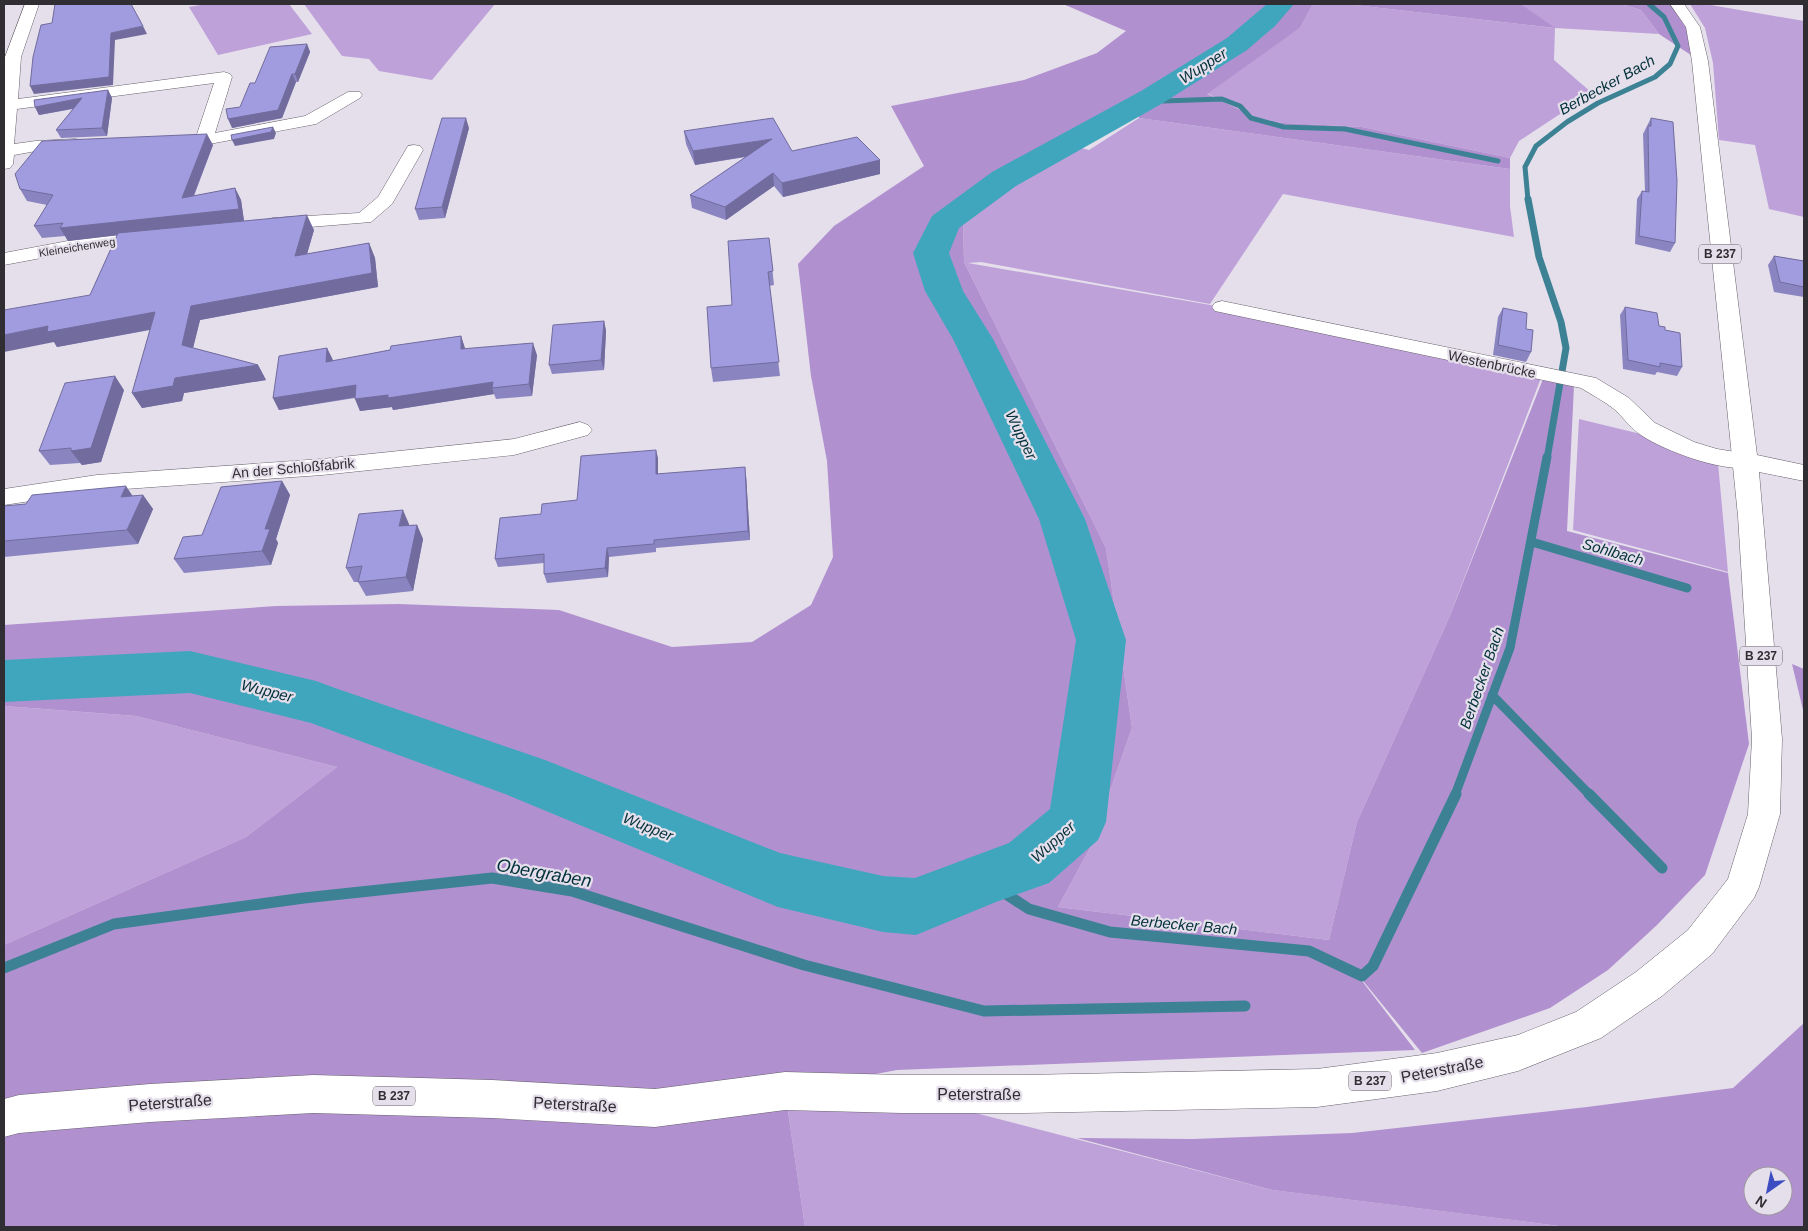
<svg xmlns="http://www.w3.org/2000/svg" width="1808" height="1231" font-family="Helvetica,sans-serif">
	<rect width="100%" height="100%" fill="#e5dfeb"/>
	<path fill="#bfa1da" d="M 206,4 L 289,4 L 312,34 L 218,55 L 189,7 Z
		M 304,4 L 495,4 L 432,80 L 379,71 L 369,59 L 342,56 Z
		M 1313,4 L 1346,4 L 1554,28 L 1521,4 L 1621,4 L 1641,10 L 1659,34 L 1555,28 L 1554,60 L 1592,93 L 1519,141 L 1510,158 L 1362,127 L 1266,122 L 1206,93 L 1300,28 Z
		M 1690,4 L 1705,4 L 1804,21 L 1804,217 L 1769,209 L 1755,145 L 1719,140 L 1713,63 L 1705,28 Z
		M 1139,118 L 1510,169 L 1510,206 L 1514,237 L 1283,194 L 1210,304 L 981,262 L 968,263 L 1222,307 L 1541,378 L 1449,618 L 1357,822 L 1329,940 L 1058,907 L 1090,848 L 1132,728 L 1106,548 L 964,262 L 963,218 L 1073,146 L 1089,150 Z
		M 1579,419 L 1649,436 L 1718,463 L 1728,572 L 1573,530 Z
		M 4,706 L 136,716 L 337,767 L 246,837 L 4,945 Z
		M 785,1091 L 902,1094 L 1272,1190 L 1567,1227 L 805,1227 Z"/>
	<path fill="#b190cf" fill-rule="evenodd" d="M 1063,4 L 1313,4 L 1300,28 L 1207,94 L 1266,122 L 1362,127 L 1510,158 L 1510,169 L 1139,118 L 1137,103 L 1221,46 L 1182,68 L 1073,146 L 963,218 L 964,262 L 1106,548 L 1132,728 L 1090,848 L 1058,907 L 1329,940 L 1357,822 L 1449,618 L 1543,379 L 1574,386 L 1567,531 L 1728,573 L 1749,744 L 1705,875 L 1657,925 L 1608,970 L 1550,1008 L 1422,1053 L 1346,960 L 1415,1050 L 897,1070 L 785,1091 L 805,1227 L 4,1227 L 4,945 L 246,837 L 337,767 L 136,716 L 4,706 L 4,625 L 276,606 L 399,604 L 559,610 L 672,647 L 752,642 L 811,605 L 833,557 L 827,461 L 811,376 L 798,264 L 834,226 L 924,166 L 891,106 L 1024,80 L 1097,53 L 1126,31 Z
		M 1346,4 L 1521,4 L 1555,28 Z
		M 1621,4 L 1677,4 L 1693,27 L 1700,61 L 1659,34 L 1641,10 Z
		M 1792,664 L 1804,669 L 1804,714 Z
		M 1804,1023 L 1804,1227 L 1567,1227 L 1272,1190 L 1077,1138 L 1193,1139 L 1352,1133 L 1587,1107 L 1733,1088 ZM 1753,1176 L 1783,1176 L 1783,1206 L 1753,1206 Z"/>
	<g fill="none" stroke-linecap="round" stroke-linejoin="round">
		<path stroke="#3c8294" stroke-width="5" d="M 1152,97 L 1163,101 L 1222,99 L 1240,106 L 1251,118 L 1284,127 L 1345,129 L 1498,161
			M 1528,200 L 1525,167 L 1536,146 L 1567,122 L 1598,103 L 1655,77 L 1670,64 L 1678,46 L 1664,17 L 1649,4"/>
		<path stroke="#3c8294" stroke-width="7" d="M 1528,199 L 1539,257 L 1561,322 L 1566,348 L 1547,459"/>
		<path stroke="#3c8294" stroke-width="9" d="M 1532,542 L 1687,588
			M 1492,695 L 1590,795
			M 1455,795 L 1510,648 L 1547,457"/>
		<path stroke="#3c8294" stroke-width="11" d="M 1589,794 L 1662,868
			M 983,879 L 1029,909 L 1110,932 L 1309,951 L 1362,976 L 1373,966 L 1456,794
			M 4,968 L 114,924 L 304,898 L 492,878 L 572,891 L 804,965 L 984,1011 L 1245,1006"/>
		<path fill="#40a6bd" fill-rule="evenodd" d="M 1267,4 L 1294,4 L 1275,26 L 1247,50 L 1163,103 L 1016,186 L 959,228 L 949,253 L 963,291 L 993,339 L 1085,519 L 1126,640 L 1106,822 L 1098,840 L 1049,883 L 996,902 L 916,935 L 883,932 L 778,907 L 505,794 L 311,723 L 190,693 L 4,702 L 4,660 L 190,651 L 316,681 L 335,688 L 545,760 L 780,853 L 883,876 L 915,878 L 1009,843 L 1050,809 L 1076,640 L 1039,519 L 953,339 L 925,291 L 913,253 L 932,216 L 992,172 L 1141,91 L 1227,38 Z"/>
		<g stroke="#67626c" stroke-width="1">
			<path id="minor" d="M 25,4 L 39,4 L 21,57 L 18,99 L 224,72 L 230,74 L 232,77 L 215,133 L 305,116 L 348,92 L 360,92 L 362,95 L 360,98 L 316,124 L 204,145 L 198,144 L 195,140 L 214,83 L 17,109 L 14,144 L 36,141 L 75,139 L 81,140 L 84,144 L 81,148 L 75,149 L 36,151 L 14,155 L 13,164 L 10,168 L 4,169 L 5,57 Z
				M 414,145 L 420,146 L 423,150 L 392,204 L 371,222 L 273,230 L 266,228 L 263,224 L 266,220 L 273,218 L 359,213 L 378,197 L 408,146 Z
				M 150,230 L 157,232 L 160,236 L 157,240 L 73,252 L 4,265 L 4,253 L 73,240 Z
				M 1222,301 L 1596,378 L 1629,398 L 1655,423 L 1694,442 L 1717,449 L 1754,455 L 1757,461 L 1754,467 C 1726,474 1661,450 1638,433 C 1629,426 1622,416 1614,409 C 1604,401 1592,395 1581,388 L 1215,311 L 1212,307 L 1215,303 Z
				M 580,422 L 588,425 L 592,430 L 588,435 L 514,455 L 322,475 L 97,491 L 4,505 L 4,489 L 97,475 L 322,459 L 514,439 Z"/>
		</g>
		<g stroke="#67626c" stroke-width="1">
			<path id="major" d="M 1670,4 L 1684,4 L 1700,27 L 1708,61 L 1757,455 L 1804,465 L 1804,481 L 1759,472 L 1782,739 L 1780,814 L 1759,887 L 1754,898 L 1712,954 L 1662,996 L 1601,1038 L 1518,1071 L 1437,1091 L 1317,1107 L 1024,1113 L 902,1113 L 785,1110 L 655,1127 L 492,1118 L 313,1113 L 150,1122 L 19,1133 L 4,1137 L 4,1099 L 19,1095 L 150,1084 L 313,1075 L 492,1080 L 655,1089 L 785,1072 L 902,1075 L 1024,1075 L 1317,1069 L 1437,1053 L 1518,1035 L 1576,1012 L 1636,972 L 1688,930 L 1728,879 L 1748,814 L 1752,739 L 1738,516 L 1692,61 L 1686,27 Z"/>
		</g>
		<use href="#minor" fill="#fff" fill-rule="evenodd"/>
		<use href="#major" fill="#fff" fill-rule="evenodd"/>
	</g>
	<path fill="#8a85c1" d="M 307,44 L 310,52 L 298,82 L 296,82 L 282,118 L 232,128 L 240,107 Z
		M 108,90 L 112,98 L 107,136 L 61,138 L 56,130 L 73,109 L 39,115 L 35,107 Z
		M 1651,118 L 1675,243 L 1670,252 L 1635,244 L 1637,199 L 1642,191 L 1645,191 L 1643,134 Z
		M 469,128 L 445,218 L 419,220 L 415,209 Z
		M 684,131 L 792,151 L 880,160 L 880,174 L 783,197 L 774,186 L 726,220 L 692,208 L 690,195 L 746,157 L 695,165 L 686,144 Z
		M 213,145 L 194,196 L 235,188 L 241,200 L 244,221 L 220,223 L 314,230 L 307,254 L 369,243 L 375,258 L 378,287 L 200,320 L 193,348 L 258,365 L 266,380 L 184,393 L 182,401 L 142,408 L 132,393 L 150,330 L 57,347 L 54,342 L 90,295 L 117,235 L 68,241 L 65,236 L 42,238 L 34,226 L 47,205 L 27,201 L 20,189 Z
		M 769,238 L 774,285 L 769,286 L 780,376 L 713,382 L 711,368 L 732,305 Z
		M 1774,256 L 1804,261 L 1804,297 L 1774,292 L 1768,265 Z
		M 1625,307 L 1665,330 L 1682,367 L 1677,376 L 1657,372 L 1655,375 L 1623,369 L 1620,315 Z
		M 1503,308 L 1526,329 L 1531,352 L 1526,362 L 1493,355 L 1498,317 Z
		M 604,321 L 606,331 L 604,370 L 552,374 L 549,365 Z
		M 461,336 L 465,349 L 537,355 L 532,396 L 496,399 L 494,394 L 393,410 L 392,407 L 360,411 L 355,398 L 279,410 L 273,398 L 327,348 L 333,361 Z
		M 124,390 L 101,462 L 82,465 L 80,463 L 50,465 L 39,451 Z
		M 658,458 L 658,474 L 746,475 L 750,540 L 656,548 L 656,552 L 609,557 L 608,577 L 547,583 L 544,574 L 544,563 L 498,567 L 495,559 L 541,514 L 577,500 Z
		M 282,481 L 290,495 L 276,539 L 278,543 L 271,565 L 184,573 L 174,559 L 202,535 Z
		M 143,495 L 153,509 L 138,544 L 4,557 L 4,506 Z
		M 409,524 L 409,526 L 417,525 L 423,539 L 413,591 L 366,596 L 358,582 L 354,582 L 346,568 Z"/>
	<path fill="#716c9d" d="M 143,26 L 147,34 L 115,40 L 113,85 L 34,94 L 30,86 L 111,33 Z
		M 307,44 L 310,52 L 298,82 L 295,74 Z
		M 292,74 L 296,82 L 282,118 L 232,128 L 228,119 Z
		M 108,90 L 112,98 L 107,136 L 102,128 Z
		M 82,98 L 86,106 L 39,115 L 35,107 Z
		M 466,118 L 469,128 L 445,218 L 442,207 Z
		M 273,127 L 276,133 L 274,139 L 235,146 L 232,140 Z
		M 207,134 L 213,145 L 188,210 L 182,198 Z
		M 772,139 L 773,152 L 695,165 L 693,151 Z
		M 880,160 L 880,174 L 783,197 L 782,183 Z
		M 773,173 L 774,186 L 726,220 L 725,207 Z
		M 235,188 L 241,200 L 244,221 L 68,241 L 60,228 Z
		M 307,215 L 314,230 L 302,271 L 295,256 Z
		M 369,243 L 375,258 L 378,287 L 200,320 L 190,360 L 182,345 L 191,306 Z
		M 155,312 L 164,327 L 57,347 L 54,342 L 4,352 L 4,335 L 48,326 Z
		M 604,321 L 606,331 L 604,370 L 601,360 Z
		M 461,336 L 465,348 L 466,361 L 461,349 Z
		M 533,343 L 537,355 L 532,396 L 529,384 Z
		M 327,348 L 333,360 L 332,373 L 326,362 Z
		M 258,365 L 266,380 L 184,393 L 182,401 L 142,408 L 132,393 L 175,378 Z
		M 115,376 L 124,390 L 101,462 L 82,465 L 71,451 Z
		M 493,382 L 492,388 L 494,394 L 393,410 L 392,407 L 360,411 L 355,399 Z
		M 356,385 L 362,396 L 279,410 L 273,398 Z
		M 656,450 L 658,458 L 658,482 L 656,474 Z
		M 745,467 L 746,475 L 750,540 L 748,531 Z
		M 282,481 L 290,495 L 276,539 L 278,543 L 271,565 L 262,551 L 265,529 Z
		M 126,486 L 136,501 L 121,497 Z
		M 143,495 L 153,509 L 138,544 L 127,530 Z
		M 403,510 L 409,524 L 406,541 L 399,526 Z
		M 417,525 L 423,539 L 413,591 L 406,577 Z
		M 607,548 L 609,557 L 608,577 L 605,568 Z"/>
	<path fill="#a19be0" stroke="#716c9d" d="M 55,4 L 131,4 L 143,26 L 111,33 L 109,77 L 30,86 L 33,57 L 41,25 L 52,23 Z
		M 307,44 L 295,74 L 292,74 L 278,110 L 228,119 L 226,109 L 240,107 L 250,83 L 255,83 L 270,47 Z
		M 108,90 L 102,128 L 56,130 L 82,98 L 35,107 L 34,100 Z
		M 442,118 L 466,118 L 442,207 L 415,209 Z
		M 773,118 L 792,151 L 857,137 L 880,160 L 782,183 L 773,173 L 725,207 L 690,195 L 772,139 L 693,151 L 684,131 Z
		M 1651,118 L 1673,122 L 1677,181 L 1675,243 L 1639,236 L 1642,191 L 1649,192 L 1648,126 L 1651,126 Z
		M 273,127 L 271,132 L 232,140 L 231,135 Z
		M 207,134 L 182,198 L 235,188 L 239,209 L 60,228 L 63,223 L 34,226 L 53,195 L 20,189 L 15,174 L 42,141 Z
		M 307,215 L 295,256 L 369,243 L 372,273 L 191,306 L 182,345 L 258,365 L 175,378 L 173,386 L 132,393 L 155,312 L 47,332 L 48,326 L 4,335 L 4,310 L 90,295 L 118,233 Z
		M 769,238 L 773,271 L 768,272 L 779,362 L 711,368 L 707,307 L 732,305 L 728,241 Z
		M 1774,256 L 1804,261 L 1804,287 L 1780,282 Z
		M 1625,307 L 1657,313 L 1659,326 L 1665,327 L 1665,330 L 1680,333 L 1682,367 L 1660,363 L 1660,367 L 1628,360 Z
		M 1503,308 L 1527,313 L 1526,329 L 1533,330 L 1531,352 L 1498,345 Z
		M 604,321 L 601,360 L 549,365 L 553,325 Z
		M 461,336 L 461,349 L 533,343 L 529,384 L 492,388 L 493,382 L 388,398 L 388,395 L 355,399 L 356,385 L 273,398 L 279,356 L 327,348 L 326,362 L 390,350 L 391,346 Z
		M 115,376 L 91,448 L 71,451 L 71,448 L 39,451 L 65,383 Z
		M 656,450 L 656,474 L 745,467 L 748,531 L 654,540 L 654,544 L 607,548 L 605,568 L 544,574 L 544,554 L 495,559 L 500,518 L 541,514 L 542,504 L 577,500 L 581,456 Z
		M 282,481 L 265,529 L 270,529 L 262,551 L 174,559 L 183,537 L 202,535 L 221,487 Z
		M 126,486 L 121,497 L 143,495 L 127,530 L 4,541 L 4,506 L 26,504 L 32,495 Z
		M 403,510 L 399,526 L 417,525 L 406,577 L 358,582 L 362,566 L 346,568 L 359,514 Z"/>
	<g text-anchor="middle" stroke-width="4.5" stroke-linejoin="round" paint-order="stroke">
		<g font-size="11" fill="#312e33" stroke="#e5dfeb">
			<text transform="translate(77 247) rotate(-9)" y="4">Kleineichenweg</text>
		</g>
		<g fill="#e5dfeb" stroke="#67636a" stroke-width="1">
			<rect x="1699" y="244.5" width="42" height="19" rx="4"/>
			<rect x="1740" y="646.5" width="42" height="19" rx="4"/>
			<rect x="1349" y="1071.5" width="42" height="19" rx="4"/>
			<rect x="373" y="1086.5" width="42" height="19" rx="4"/>
		</g>
		<g font-size="12" font-weight="bold" fill="#312e33">
			<text x="1720" y="258">B 237</text>
			<text x="1761" y="660">B 237</text>
			<text x="1370" y="1085">B 237</text>
			<text x="394" y="1100">B 237</text>
		</g>
		<g font-size="14" fill="#312e33" stroke="#e5dfeb">
			<text transform="translate(1492 364) rotate(12)" y="5">Westenbrücke</text>
			<text transform="translate(293 468) rotate(-5)" y="5">An der Schloßfabrik</text>
		</g>
		<g font-size="15" font-style="italic" fill="#00303a" stroke="#e5dfeb">
			<text transform="translate(1203 66) rotate(-32)" y="5">Wupper</text>
			<text transform="translate(1607 85) rotate(-29)" y="5">Berbecker Bach</text>
			<text transform="translate(1021 435) rotate(64)" y="5">Wupper</text>
			<text transform="translate(1613 552) rotate(16)" y="5">Sohlbach</text>
			<text transform="translate(1482 678) rotate(-71)" y="5">Berbecker Bach</text>
			<text transform="translate(267 691) rotate(14)" y="5">Wupper</text>
			<text transform="translate(648 827) rotate(22)" y="5">Wupper</text>
			<text transform="translate(1053 842) rotate(-42)" y="5">Wupper</text>
			<text transform="translate(1184 925) rotate(5)" y="5">Berbecker Bach</text>
		</g>
		<g font-size="16" fill="#312e33" stroke="#e5dfeb">
			<text transform="translate(1442 1069) rotate(-11)" y="6">Peterstraße</text>
			<text x="979" y="1100">Peterstraße</text>
			<text transform="translate(170 1102) rotate(-4)" y="6">Peterstraße</text>
			<text transform="translate(575 1104) rotate(3)" y="6">Peterstraße</text>
		</g>
		<g font-size="18" font-style="italic" fill="#00303a" stroke="#e5dfeb">
			<text transform="translate(544 873) rotate(10)" y="6">Obergraben</text>
		</g>
	</g>
	<rect width="1808" height="1231" fill="none" stroke="#312e33" stroke-width="10"/>
	<g transform="translate(1768 1191) rotate(213)"><circle r="24" fill="#e5dfeb" stroke="#9d98a1"/>
	<path d="M0-4L9 19L0 12L-9 19Z" fill="#3c4dc1"/>
	<text y="-8" font-size="14" font-weight="bold" text-anchor="middle" fill="#312e33">N</text>
	</g>
</svg>
